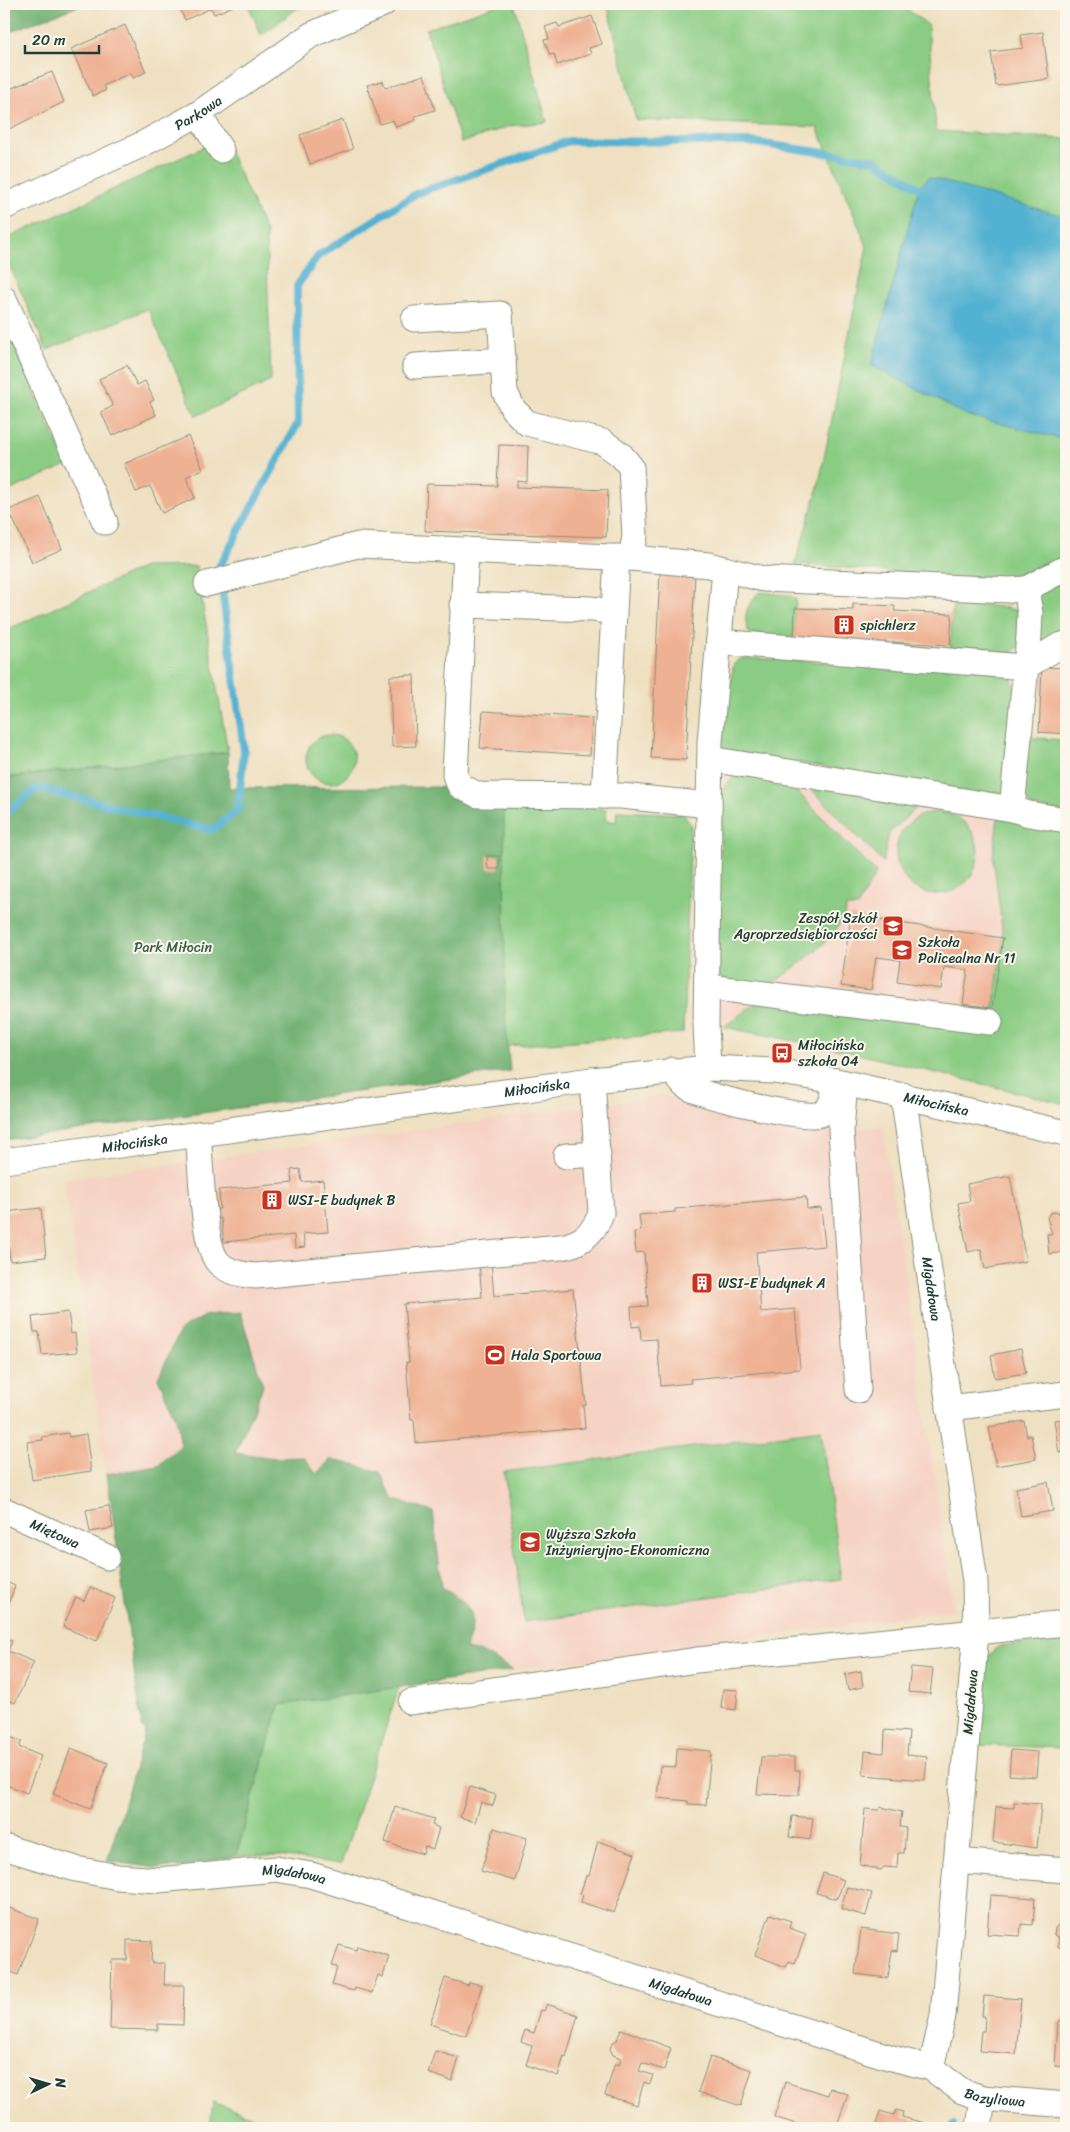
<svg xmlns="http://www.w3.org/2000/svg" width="1070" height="2132" font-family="Sriracha,sans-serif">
	<rect width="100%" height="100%" fill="#fbf7ec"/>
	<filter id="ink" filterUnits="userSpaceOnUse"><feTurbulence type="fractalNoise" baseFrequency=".02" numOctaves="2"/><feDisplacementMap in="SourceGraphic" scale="10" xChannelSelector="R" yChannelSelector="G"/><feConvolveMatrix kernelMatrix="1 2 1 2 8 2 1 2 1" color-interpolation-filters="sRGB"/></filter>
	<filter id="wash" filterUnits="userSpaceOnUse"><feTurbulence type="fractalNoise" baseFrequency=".0096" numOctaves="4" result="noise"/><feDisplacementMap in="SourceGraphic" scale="20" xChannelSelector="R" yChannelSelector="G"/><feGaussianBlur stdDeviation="1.12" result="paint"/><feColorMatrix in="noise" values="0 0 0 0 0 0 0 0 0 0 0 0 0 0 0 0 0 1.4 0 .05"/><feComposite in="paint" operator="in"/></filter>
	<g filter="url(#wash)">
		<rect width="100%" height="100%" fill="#efe0c1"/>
		<path fill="#f5d2c3" d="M 718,765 L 998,817 L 1066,1104 L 841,1050 L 719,1026 Z
			M 662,1096 L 758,1117 L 792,1121 L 823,1131 L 883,1127 L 954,1610 L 513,1670 L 279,1705 L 236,1856 L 133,1865 L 107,1861 L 146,1730 L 142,1728 L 64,1179 Z"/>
		<path fill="#8bcc84" stroke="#55845c" d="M 248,4 L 303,4 L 261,35 Z
			M 501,4 L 514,4 L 547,122 L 510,126 L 461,143 L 426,29 Z
			M 607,4 L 900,4 L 928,25 L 936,131 L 1066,139 L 1066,562 L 1018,582 L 795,564 L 818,488 L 867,246 L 817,127 L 636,120 Z
			M 208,145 L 227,146 L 266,232 L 271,381 L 196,416 L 148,309 L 47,350 L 4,253 L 4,240 Z
			M 4,323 L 67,465 L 4,493 Z
			M 196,566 L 228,752 L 4,778 L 4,631 L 144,567 Z
			M 1066,579 L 1066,634 L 1031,655 L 1036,594 Z
			M 759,592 L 789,595 L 796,599 L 794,638 L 749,633 C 742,615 747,606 759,592 Z
			M 953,601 L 1007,608 L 1018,611 L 1019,647 L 1005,656 L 950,651 Z
			M 742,658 L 995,670 L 1011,678 L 1015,687 L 1004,798 L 723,750 L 719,742 L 734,664 Z
			M306 759a24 24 0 1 1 48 0a24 24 0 1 1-48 0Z
			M 1022,737 L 1066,740 L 1066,812 L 1032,807 L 1022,793 Z
			M 735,776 L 786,780 L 876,873 L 857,907 L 847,907 C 837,942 796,965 768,987 L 724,981 L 717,973 L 722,795 L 724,786 Z
			M 805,783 L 922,803 L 889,833 L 883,862 Z
			M 504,803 L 606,809 L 606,820 L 616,822 L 617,811 L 684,814 L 691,825 L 683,1033 L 507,1046 L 505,1017 L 437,892 Z
			M896 853a41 41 0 1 1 82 0a41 41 0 1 1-82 0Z
			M 998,817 L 1066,827 L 1066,1104 L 841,1050 L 724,1027 L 758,1001 L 993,1010 L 1003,937 L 993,856 Z
			M 821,1430 L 841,1579 L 524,1622 L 504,1472 Z
			M 1066,1640 L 1066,1748 L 975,1745 L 983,1660 L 1000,1646 Z
			M 399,1687 L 341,1864 L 278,1856 L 236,1856 L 279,1705 Z
			M 213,2102 L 281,2128 L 210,2128 Z"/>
		<path fill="#70b072" stroke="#487653" d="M 4,4 L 84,4 L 4,34 Z
			M 228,752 L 229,788 L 451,787 L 504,803 L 505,1016 L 510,1071 L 4,1140 L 4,778 Z
			M 240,1312 L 263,1386 L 235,1453 L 276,1458 L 304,1457 L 316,1474 L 331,1459 L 380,1472 L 393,1499 L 433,1512 L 442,1587 C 474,1609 478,1611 466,1649 L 483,1653 L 513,1670 L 279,1705 L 236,1856 L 184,1867 L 156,1868 L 107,1861 L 146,1730 L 142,1728 L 107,1474 L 158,1466 L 181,1445 L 176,1417 L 158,1378 L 181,1329 L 206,1315 Z"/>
		<path fill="#52b1d1" stroke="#387782" d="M 929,177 L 1066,217 L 1066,426 L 1061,439 L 966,415 L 871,365 L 919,188 Z"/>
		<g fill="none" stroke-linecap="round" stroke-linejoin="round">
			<path stroke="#52b1d1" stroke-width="8" d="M 219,567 L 298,423 L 297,286 L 318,256 L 417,193 L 569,141 L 750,142 L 874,160 L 919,188
				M 4,815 L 37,788 L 212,830 L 238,810 L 244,750 L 222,590
				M 952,2128 L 953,2125"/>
		</g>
		<g id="blocks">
			<path fill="#efb193" d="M 177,4 L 235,4 L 236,5 L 214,14 L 211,8 L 185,20 Z
				M 592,16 L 602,44 L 589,48 L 591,54 L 557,65 L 554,54 L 550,55 L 544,40 L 549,39 L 545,27 L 557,23 L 559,27 Z
				M 125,25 L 146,72 L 133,78 L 131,73 L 117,79 L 103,86 L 106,90 L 93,96 L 71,49 Z
				M 1043,32 L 1049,79 L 996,86 L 991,52 L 1023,48 L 1021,35 Z
				M 52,72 L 64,102 L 5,131 L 4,91 Z
				M 424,75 L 435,110 L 415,116 L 416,120 L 396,127 L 393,120 L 380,124 L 367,85 L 383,81 L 385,88 Z
				M 343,120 L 353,149 L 310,164 L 300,135 Z
				M 127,365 L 137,385 L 145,381 L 154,400 L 150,402 L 156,415 L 112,436 L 101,412 L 113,406 L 99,379 Z
				M 188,436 L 203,469 L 186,477 L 195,498 L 162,513 L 150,486 L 136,492 L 124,464 Z
				M 499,445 L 528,446 L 527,482 L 517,481 L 517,487 L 608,490 L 606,537 L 425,531 L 427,484 L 497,486 Z
				M 40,497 L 62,549 L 32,562 L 9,510 Z
				M 660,573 L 695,574 L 686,760 L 651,758 Z
				M 853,604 L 895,606 L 894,611 L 952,614 L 950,645 L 893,642 L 893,648 L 794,638 L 795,608 L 853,610 Z
				M 1042,667 L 1066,668 L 1066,734 L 1039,732 Z
				M 414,675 L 416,746 L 392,747 L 390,676 Z
				M 483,711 L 592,718 L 590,755 L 480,748 Z
				M 487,856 L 499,856 L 499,869 L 488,869 Z
				M 851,916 L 1003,938 L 992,1008 L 963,1004 L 968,970 L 944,967 L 941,989 L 897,982 L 900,960 L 876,957 L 871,990 L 841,986 Z
				M 300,1169 L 302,1182 L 323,1180 L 328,1232 L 303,1234 L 305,1247 L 295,1248 L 294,1235 L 224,1242 L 221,1218 L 218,1219 L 217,1209 L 220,1209 L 219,1190 L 293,1183 L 291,1170 Z
				M 1010,1176 L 1026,1261 L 985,1269 L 981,1249 L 968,1252 L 958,1203 L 970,1201 L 967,1184 Z
				M 806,1197 L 807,1209 L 821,1208 L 825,1246 L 756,1252 L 761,1312 L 795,1309 L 800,1369 L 690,1379 L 691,1383 L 661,1386 L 657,1339 L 641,1340 L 640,1326 L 632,1327 L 631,1307 L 648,1306 L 644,1252 L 636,1253 L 634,1232 L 641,1231 L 639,1215 L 675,1212 L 675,1209 Z
				M 41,1208 L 46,1257 L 10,1261 L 5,1212 Z
				M 1056,1212 L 1066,1214 L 1066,1252 L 1049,1254 L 1047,1234 L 1052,1234 L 1047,1218 L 1050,1213 Z
				M 491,1262 L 494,1296 L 573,1289 L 586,1405 L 583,1405 L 585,1428 L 416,1443 L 414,1420 L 411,1420 L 406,1362 L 409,1362 L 404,1304 L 482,1297 L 479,1263 Z
				M 68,1312 L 71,1334 L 75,1333 L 77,1352 L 42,1355 L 39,1332 L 34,1332 L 32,1317 Z
				M 1021,1349 L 1026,1373 L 995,1378 L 991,1355 Z
				M 1066,1419 L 1066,1452 L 1059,1453 L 1054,1420 Z
				M 1024,1421 L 1027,1436 L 1031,1435 L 1036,1459 L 996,1466 L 989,1427 Z
				M 68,1433 L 69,1437 L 86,1434 L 91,1471 L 32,1480 L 27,1442 L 43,1440 L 42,1437 Z
				M 1048,1482 L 1053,1511 L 1021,1516 L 1016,1488 Z
				M 109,1506 L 113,1528 L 90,1532 L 86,1510 Z
				M 4,1581 L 15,1586 L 4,1615 Z
				M 90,1587 L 115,1598 L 97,1641 L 63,1627 L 76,1597 L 84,1601 Z
				M 4,1638 L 12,1641 L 8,1651 L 34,1662 L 15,1703 L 4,1698 Z
				M 911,1667 L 933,1669 L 930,1694 L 908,1692 Z
				M 861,1671 L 863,1687 L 848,1690 L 845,1674 Z
				M 723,1689 L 738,1690 L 736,1710 L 721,1708 Z
				M 885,1730 L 909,1732 L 907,1755 L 927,1757 L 925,1780 L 863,1775 L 865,1751 L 884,1753 Z
				M 4,1735 L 22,1741 L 19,1747 L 41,1756 L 27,1793 L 4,1784 Z
				M 71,1748 L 108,1763 L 90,1809 L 53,1794 Z
				M 677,1748 L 711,1751 L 706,1805 L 688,1804 L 688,1801 L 657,1798 L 660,1766 L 676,1767 Z
				M 1011,1750 L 1038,1752 L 1036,1777 L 1009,1775 Z
				M 761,1757 L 795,1757 L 795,1770 L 800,1770 L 799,1795 L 757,1794 Z
				M 470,1787 L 496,1795 L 493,1806 L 481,1802 L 475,1822 L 460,1817 Z
				M 1014,1802 L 1041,1804 L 1037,1848 L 993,1842 L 996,1807 L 1014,1808 Z
				M 395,1807 L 434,1819 L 432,1825 L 439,1828 L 433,1849 L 425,1846 L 423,1854 L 385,1842 Z
				M 881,1807 L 902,1812 L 900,1827 L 906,1828 L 905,1841 L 904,1853 L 898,1853 L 897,1868 L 884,1867 L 881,1870 L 860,1865 L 865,1809 L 878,1810 Z
				M 792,1816 L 813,1818 L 810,1840 L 789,1837 Z
				M 494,1828 L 527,1838 L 515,1881 L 481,1871 Z
				M 598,1841 L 635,1854 L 614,1913 L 581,1902 L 583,1895 L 580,1894 L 586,1876 L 589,1876 Z
				M 823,1873 L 844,1880 L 837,1899 L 816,1893 Z
				M 847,1887 L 872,1893 L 866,1916 L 841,1909 Z
				M 990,1895 L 1035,1898 L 1033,1925 L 1021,1924 L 1020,1936 L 987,1934 Z
				M 4,1906 L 39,1919 L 18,1975 L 4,1969 Z
				M 1061,1906 L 1066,1906 L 1066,1947 L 1058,1947 L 1059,1938 L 1054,1935 L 1055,1928 L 1059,1924 Z
				M 770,1914 L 791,1921 L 789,1928 L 806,1934 L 795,1963 L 789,1961 L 786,1967 L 755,1955 Z
				M 861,1929 L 899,1934 L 897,1951 L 892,1950 L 888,1978 L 855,1974 Z
				M 127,1940 L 152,1941 L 151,1963 L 165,1963 L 164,1985 L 184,1985 L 183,2025 L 158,2024 L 158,2030 L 110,2029 L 112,1960 L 127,1960 Z
				M 339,1945 L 356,1950 L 357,1946 L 389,1956 L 383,1977 L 378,1975 L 372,1993 L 355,1988 L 354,1991 L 332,1985 L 337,1967 L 332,1966 Z
				M 445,1978 L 468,1985 L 469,1982 L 482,1985 L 466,2036 L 430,2024 Z
				M 984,1996 L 1021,1999 L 1016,2054 L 979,2051 L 981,2031 L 984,2031 L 985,2016 L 982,2016 Z
				M 547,2004 L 578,2015 L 566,2057 L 564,2056 L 558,2076 L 526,2065 L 532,2046 L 521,2042 L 525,2030 L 534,2033 L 541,2010 L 544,2011 Z
				M 1065,2017 L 1066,2017 L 1066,2067 L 1055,2066 L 1058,2023 Z
				M 621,2029 L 671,2048 L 664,2070 L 642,2063 L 639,2071 L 653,2075 L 650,2084 L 644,2082 L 637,2105 L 605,2095 L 615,2063 L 619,2065 L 621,2058 L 613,2055 L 610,2049 L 612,2043 L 617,2040 Z
				M 435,2051 L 459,2058 L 452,2081 L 428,2073 Z
				M 710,2057 L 752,2070 L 741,2106 L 698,2092 Z
				M 785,2082 L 828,2095 L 830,2088 L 848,2094 L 836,2128 L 809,2128 L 774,2117 Z
				M 896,2110 L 903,2112 L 902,2117 L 928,2124 L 926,2128 L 875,2128 L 880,2111 L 894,2115 Z"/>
		</g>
	</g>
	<g filter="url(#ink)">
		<use href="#blocks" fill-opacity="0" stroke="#878e7a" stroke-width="1"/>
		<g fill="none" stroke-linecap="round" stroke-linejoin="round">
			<g stroke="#878e7a" stroke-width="27">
				<g id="minor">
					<path d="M 198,114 L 221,150"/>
					<path id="s1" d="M 4,207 L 141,145 L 198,114 L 311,35 L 383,4"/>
					<path d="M 4,299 L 105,522"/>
					<path d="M 414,319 L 500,314 L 505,392 L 513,409 L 527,423 L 603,442 L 621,455 L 631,467 L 635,536 L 631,558"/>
					<path d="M 415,366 L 503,360"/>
					<path d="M 466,550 L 455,775 L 460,786 L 478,795 L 621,796 L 709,805"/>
					<path d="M 207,584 L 358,545 L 631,558 L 709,565 L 763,579 L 1010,590 L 1026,589 L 1066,568"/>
					<path d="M 1026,589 L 1030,613 L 1029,636 L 1012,809 L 1029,814 L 1066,820"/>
					<path d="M 462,605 L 592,609 L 613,612"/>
					<path d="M 719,642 L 1025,667 L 1059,646 L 1066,644"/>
					<path d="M 710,759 L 1012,809"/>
					<path d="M 604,796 L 617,557"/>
					<path d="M 708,987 L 990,1022"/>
					<path d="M 708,1068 L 706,1025 L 710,742 L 725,569"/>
					<path d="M 672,1070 C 676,1075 680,1081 684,1085 C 697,1095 808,1121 821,1114 C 833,1109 834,1092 836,1081"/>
					<path d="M 845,1083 L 841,1130 L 858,1390"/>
					<path id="s2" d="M 903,1095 L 975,1581 L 976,1632 L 943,2016 L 931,2068"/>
					<path d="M 198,1134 C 201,1162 202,1240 217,1261 C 226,1272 243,1275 256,1276 L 560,1247 C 581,1244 594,1233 601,1213 L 592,1080"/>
					<path d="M 566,1156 L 598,1154"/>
					<path id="s3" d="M 4,1161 L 592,1080 L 708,1068 L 774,1071 L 836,1081 L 1066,1133"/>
					<path d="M 949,1408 L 1066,1394"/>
					<path id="s4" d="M 4,1510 L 107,1557"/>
					<path d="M 411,1702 L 697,1660 L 1066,1623"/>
					<path id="s5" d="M 4,1847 L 76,1869 L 118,1877 L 158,1880 L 276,1869 L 311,1875 L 892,2058 L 931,2068 L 962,2091 L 983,2098 L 1066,2105"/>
					<path d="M 956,1861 L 1066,1870"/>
					<path d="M 979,2128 L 983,2098"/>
				</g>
			</g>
			<use href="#minor" stroke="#fff" stroke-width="25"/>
		</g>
	</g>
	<defs>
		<g id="building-square" transform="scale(1.125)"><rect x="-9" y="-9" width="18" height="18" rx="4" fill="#c8321e" stroke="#fbf7ec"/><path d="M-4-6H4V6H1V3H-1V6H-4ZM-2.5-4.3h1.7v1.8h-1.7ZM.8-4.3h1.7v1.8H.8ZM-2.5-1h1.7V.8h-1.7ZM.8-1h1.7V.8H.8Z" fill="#fff"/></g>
		<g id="school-square" transform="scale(1.125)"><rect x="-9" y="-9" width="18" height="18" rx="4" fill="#c8321e" stroke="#fbf7ec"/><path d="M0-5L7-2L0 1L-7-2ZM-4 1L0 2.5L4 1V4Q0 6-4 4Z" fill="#fff"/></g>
		<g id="university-square" transform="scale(1.125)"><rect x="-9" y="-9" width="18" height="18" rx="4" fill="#c8321e" stroke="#fbf7ec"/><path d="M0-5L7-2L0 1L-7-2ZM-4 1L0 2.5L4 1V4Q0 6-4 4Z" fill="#fff"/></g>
		<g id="bus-square" transform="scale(1.125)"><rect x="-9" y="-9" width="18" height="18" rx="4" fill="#c8321e" stroke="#fbf7ec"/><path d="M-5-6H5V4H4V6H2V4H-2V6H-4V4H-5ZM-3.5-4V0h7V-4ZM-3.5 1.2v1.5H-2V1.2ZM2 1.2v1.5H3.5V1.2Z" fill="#fff"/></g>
		<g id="stadium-square" transform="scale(1.125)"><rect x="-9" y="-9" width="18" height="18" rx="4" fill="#c8321e" stroke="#fbf7ec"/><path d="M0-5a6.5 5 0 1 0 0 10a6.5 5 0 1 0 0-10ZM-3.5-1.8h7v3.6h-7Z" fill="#fff"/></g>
	</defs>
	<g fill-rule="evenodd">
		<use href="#building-square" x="844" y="625"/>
		<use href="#school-square" x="893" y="926"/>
		<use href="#university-square" x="902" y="950"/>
		<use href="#bus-square" x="782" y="1053"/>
		<use href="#building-square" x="272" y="1200"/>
		<use href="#building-square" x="702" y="1283"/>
		<use href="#stadium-square" x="495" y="1355"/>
		<use href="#university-square" x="530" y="1542"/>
	</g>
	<g text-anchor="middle" stroke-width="4" stroke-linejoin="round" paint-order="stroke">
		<g font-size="14" fill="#1f3d34" stroke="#fbf7ec">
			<text dy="5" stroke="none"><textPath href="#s1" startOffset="216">Parkowa</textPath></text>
			<text dy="5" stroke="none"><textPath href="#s3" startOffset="538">Miłocińska</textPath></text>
			<text dy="5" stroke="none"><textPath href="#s3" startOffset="942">Miłocińska</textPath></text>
			<text dy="5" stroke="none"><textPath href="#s3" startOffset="132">Miłocińska</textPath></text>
			<text dy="5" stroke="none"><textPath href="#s2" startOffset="196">Migdałowa</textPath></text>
			<text dy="5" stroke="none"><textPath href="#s4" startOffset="56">Miętowa</textPath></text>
			<text transform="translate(970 1702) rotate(-85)" y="5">Migdałowa</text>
			<text dy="5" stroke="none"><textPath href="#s5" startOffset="295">Migdałowa</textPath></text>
			<text dy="5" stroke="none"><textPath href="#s5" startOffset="700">Migdałowa</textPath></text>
			<text dy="5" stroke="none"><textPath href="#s5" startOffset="1034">Bazyliowa</textPath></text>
		</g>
		<g font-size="14" fill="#1f3d34" stroke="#fbf7ec" text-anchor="start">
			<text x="860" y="630">spichlerz</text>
			<text x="877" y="923" text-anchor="end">Zespół Szkół<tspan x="877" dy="16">Agroprzedsiębiorczości</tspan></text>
			<text x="918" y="947">Szkoła<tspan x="918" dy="16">Policealna Nr 11</tspan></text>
			<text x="798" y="1050">Miłocińska<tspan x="798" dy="16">szkoła 04</tspan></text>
			<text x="288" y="1205">WSI-E budynek B</text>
			<text x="718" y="1288">WSI-E budynek A</text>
			<text x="511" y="1360">Hala Sportowa</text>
			<text x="546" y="1539">Wyższa Szkoła<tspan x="546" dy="16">Inżynieryjno-Ekonomiczna</tspan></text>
		</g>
		<g font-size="14" fill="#3a6148" stroke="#fbf7ec">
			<text x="173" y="952">Park Miłocin</text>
		</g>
	</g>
	<rect width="1070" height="2132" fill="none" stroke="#fbf7ec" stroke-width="20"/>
	<g transform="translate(48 2084) rotate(85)" stroke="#fbf7ec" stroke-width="4" paint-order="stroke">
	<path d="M0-4L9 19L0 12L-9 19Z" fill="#1f3d34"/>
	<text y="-8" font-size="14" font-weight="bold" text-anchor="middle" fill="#1f3d34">N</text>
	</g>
	<path d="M25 45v8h74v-8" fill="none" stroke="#1f3d34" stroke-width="2.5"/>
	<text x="32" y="45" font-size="15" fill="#1f3d34" stroke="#fbf7ec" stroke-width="4" paint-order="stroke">20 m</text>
</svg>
